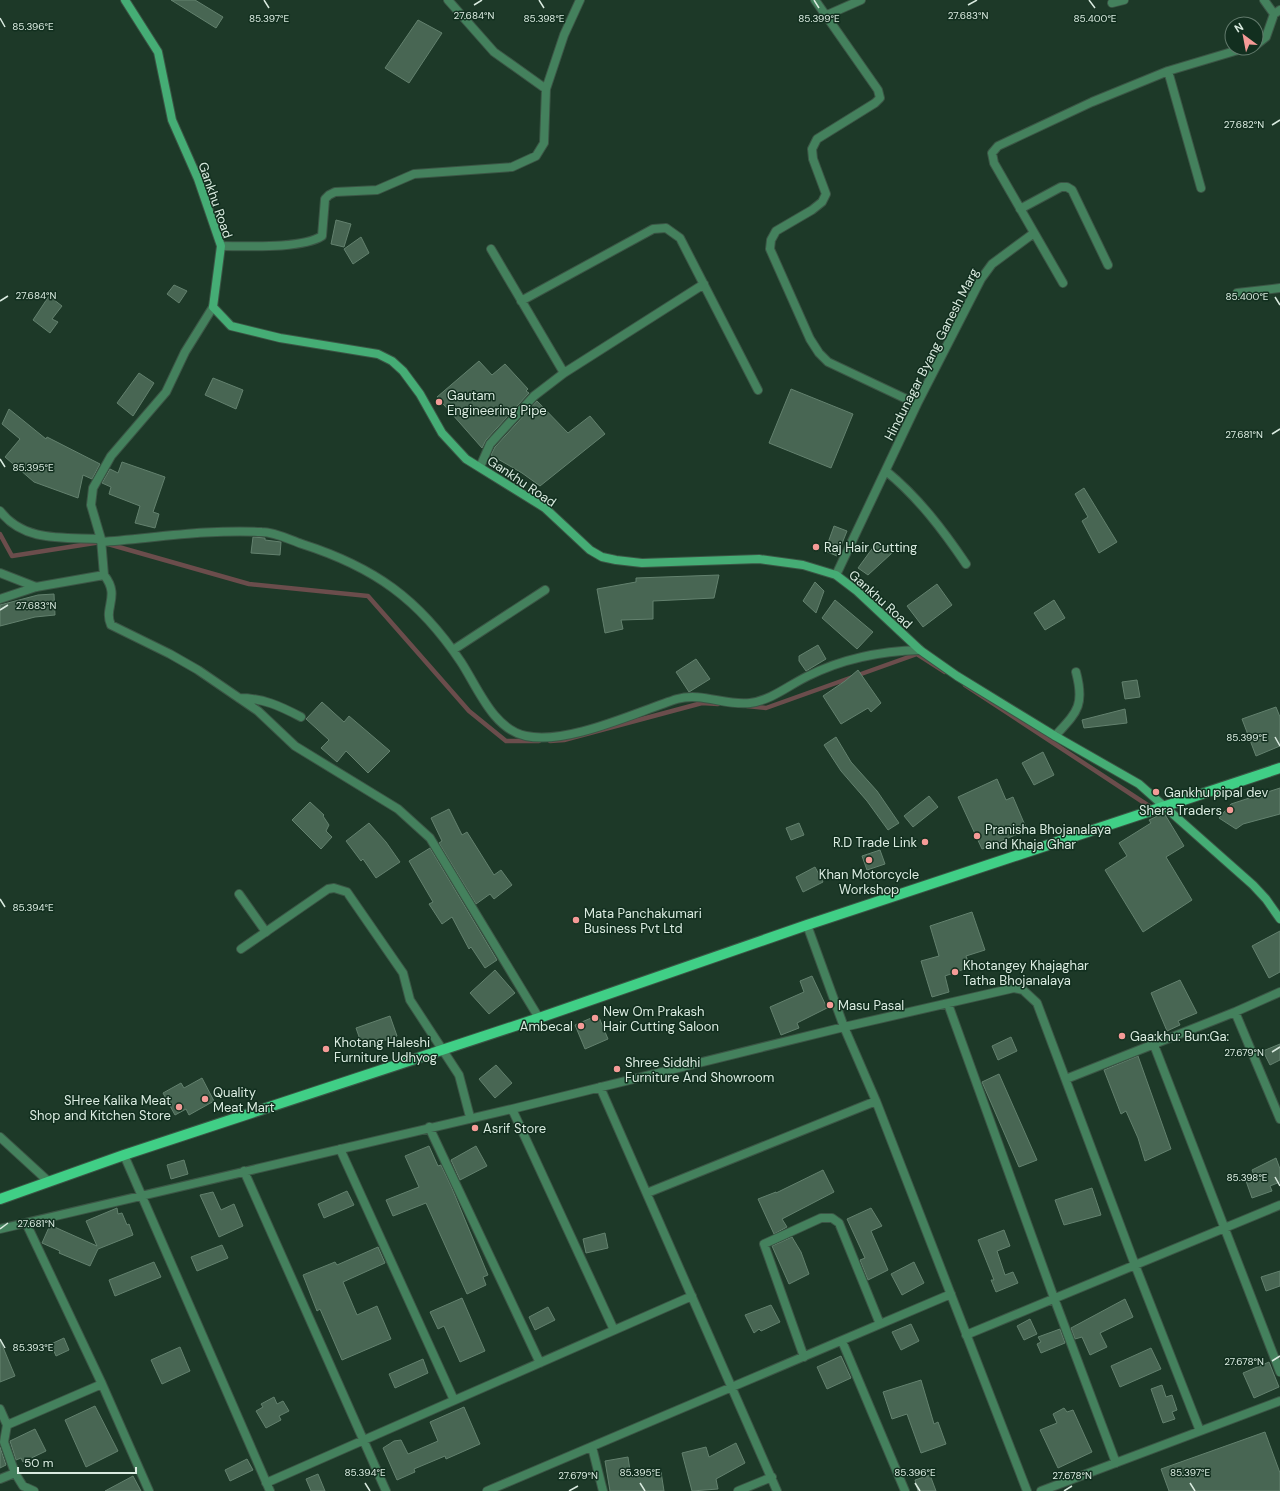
<svg xmlns="http://www.w3.org/2000/svg" width="1280" height="1491" font-family="'DM Sans',sans-serif">
	<rect width="100%" height="100%" fill="#1d3928"/>
	<g fill="none" stroke-linecap="round" stroke-linejoin="round">
		<path stroke="#6b4d4c" stroke-width="4.5" d="M 0,534 L 12,556 L 101,542 L 249,584 L 368,596 L 469,711 L 506,741 L 539,741
			M 965,685 L 1149,806
			M 747,706 L 766,708 L 917,654 L 945,672
			M 550,741 L 564,740 L 702,703 L 718,704"/>
	</g>
	<path fill="#486653" stroke="#63816e" d="M 171,0 L 195,0 L 223,17 L 216,28 Z
		M 418,20 L 442,33 L 409,83 L 385,68 Z
		M 336,220 L 351,224 L 344,247 L 331,244 Z
		M 361,237 L 369,253 L 353,264 L 344,249 Z
		M 174,285 L 187,291 L 179,303 L 167,294 Z
		M 49,296 L 62,306 L 52,319 L 58,322 L 50,333 L 33,320 Z
		M 479,361 L 492,375 L 505,364 L 528,389 L 526,391 L 529,393 L 486,440 L 482,448 L 437,397 Z
		M 139,373 L 154,383 L 133,416 L 117,403 Z
		M 213,378 L 243,390 L 236,409 L 205,395 Z
		M 791,389 L 853,414 L 831,468 L 769,443 Z
		M 537,401 L 568,433 L 590,416 L 605,434 L 540,486 L 522,473 L 491,455 L 495,447 Z
		M 9,409 L 46,439 L 47,437 L 100,464 L 92,479 L 83,475 L 78,498 L 34,482 L 5,457 L 20,439 L 2,424 Z
		M 122,462 L 165,477 L 153,512 L 159,514 L 155,528 L 135,523 L 140,506 L 109,494 L 111,487 L 102,483 L 110,469 L 118,473 Z
		M 1084,488 L 1117,542 L 1099,553 L 1082,521 L 1088,517 L 1075,494 Z
		M 834,526 L 847,531 L 837,556 L 825,551 Z
		M 253,537 L 265,538 L 265,540 L 281,542 L 280,555 L 251,553 Z
		M 877,542 L 892,553 L 868,575 L 858,568 Z
		M 719,575 L 714,598 L 653,601 L 653,619 L 621,620 L 623,629 L 605,633 L 597,589 L 636,582 L 636,578 Z
		M 815,582 L 824,591 L 816,613 L 803,601 Z
		M 937,584 L 952,605 L 923,627 L 907,606 Z
		M 54,594 L 55,615 L 35,617 L 0,626 L 0,605 L 38,595 Z
		M 835,600 L 873,632 L 857,649 L 822,618 Z
		M 1054,600 L 1065,618 L 1045,630 L 1034,613 Z
		M 818,645 L 826,659 L 806,671 L 799,661 L 799,656 Z
		M 696,659 L 710,679 L 689,692 L 676,672 Z
		M 858,670 L 881,703 L 871,712 L 868,708 L 841,724 L 823,696 L 845,681 Z
		M 1137,680 L 1140,697 L 1125,699 L 1122,682 Z
		M 322,702 L 344,722 L 349,716 L 390,751 L 368,773 L 346,751 L 337,762 L 321,748 L 329,740 L 306,719 Z
		M 1276,707 L 1280,717 L 1280,746 L 1256,756 L 1242,719 Z
		M 1125,709 L 1127,723 L 1084,728 L 1082,720 Z
		M 836,737 L 851,762 L 877,791 L 899,823 L 888,830 L 867,801 L 841,771 L 824,745 Z
		M 1043,752 L 1054,775 L 1034,785 L 1022,763 Z
		M 997,779 L 1006,800 L 1013,797 L 1027,830 L 982,849 L 958,797 Z
		M 1280,788 L 1280,814 L 1243,824 L 1236,829 L 1219,818 L 1231,804 Z
		M 929,796 L 938,807 L 913,827 L 904,816 Z
		M 310,802 L 324,815 L 323,816 L 329,825 L 326,831 L 332,837 L 321,849 L 292,820 Z
		M 449,809 L 462,835 L 467,832 L 494,875 L 501,870 L 512,885 L 494,899 L 490,894 L 476,904 L 439,843 L 442,841 L 431,818 Z
		M 1164,813 L 1184,846 L 1166,857 L 1192,900 L 1143,932 L 1105,870 L 1127,856 L 1119,843 L 1151,823 L 1149,820 Z
		M 369,823 L 386,842 L 400,862 L 376,878 L 363,859 L 361,861 L 346,841 Z
		M 799,823 L 804,835 L 791,840 L 786,828 Z
		M 430,848 L 497,960 L 485,968 L 471,947 L 469,949 L 452,917 L 442,924 L 429,904 L 433,902 L 409,861 Z
		M 880,850 L 885,864 L 867,870 L 862,856 Z
		M 815,867 L 823,882 L 803,892 L 796,877 Z
		M 972,912 L 985,950 L 966,956 L 970,967 L 945,976 L 949,992 L 932,997 L 921,961 L 939,956 L 930,926 Z
		M 1280,931 L 1280,972 L 1269,978 L 1252,946 Z
		M 495,970 L 515,993 L 489,1014 L 470,993 Z
		M 812,976 L 827,1008 L 797,1023 L 799,1028 L 781,1035 L 770,1007 L 804,992 L 800,981 Z
		M 1180,980 L 1197,1013 L 1178,1021 L 1180,1025 L 1167,1031 L 1151,993 Z
		M 598,1015 L 608,1039 L 585,1049 L 575,1025 Z
		M 390,1016 L 397,1036 L 363,1048 L 356,1028 Z
		M 1011,1037 L 1017,1051 L 998,1060 L 992,1046 Z
		M 1280,1044 L 1280,1060 L 1270,1065 L 1263,1051 Z
		M 1138,1056 L 1171,1149 L 1145,1161 L 1138,1138 L 1126,1111 L 1121,1114 L 1104,1070 Z
		M 496,1065 L 512,1083 L 495,1098 L 479,1079 Z
		M 999,1074 L 1037,1160 L 1019,1167 L 982,1082 Z
		M 202,1078 L 214,1101 L 189,1115 L 186,1109 L 175,1115 L 163,1093 L 181,1083 L 184,1088 Z
		M 429,1146 L 438,1166 L 441,1165 L 451,1186 L 488,1275 L 483,1277 L 486,1285 L 467,1294 L 426,1203 L 393,1216 L 386,1200 L 419,1187 L 405,1156 Z
		M 476,1146 L 487,1166 L 460,1180 L 451,1160 Z
		M 1276,1158 L 1280,1169 L 1280,1182 L 1270,1186 L 1272,1191 L 1252,1198 L 1246,1181 L 1255,1178 L 1252,1170 Z
		M 184,1160 L 188,1174 L 171,1179 L 167,1165 Z
		M 823,1170 L 834,1192 L 782,1219 L 787,1227 L 774,1234 L 758,1199 L 776,1192 L 776,1193 Z
		M 1092,1188 L 1101,1215 L 1064,1225 L 1055,1200 Z
		M 347,1191 L 354,1205 L 324,1218 L 318,1204 Z
		M 213,1192 L 221,1210 L 234,1204 L 243,1226 L 219,1237 L 200,1195 Z
		M 117,1208 L 118,1214 L 122,1213 L 127,1225 L 129,1224 L 133,1235 L 98,1249 L 90,1266 L 59,1253 L 60,1251 L 42,1243 L 50,1225 L 97,1246 L 86,1221 Z
		M 871,1208 L 882,1226 L 871,1231 L 888,1270 L 868,1280 L 860,1260 L 865,1258 L 847,1219 Z
		M 1004,1230 L 1010,1246 L 997,1251 L 1005,1275 L 1013,1272 L 1018,1283 L 996,1292 L 991,1280 L 994,1280 L 978,1240 Z
		M 605,1233 L 608,1248 L 586,1253 L 583,1239 Z
		M 792,1237 L 801,1252 L 809,1274 L 789,1284 L 772,1246 Z
		M 222,1245 L 228,1258 L 197,1271 L 191,1257 Z
		M 378,1247 L 385,1263 L 343,1282 L 357,1315 L 377,1306 L 391,1339 L 342,1360 L 320,1309 L 317,1311 L 303,1275 L 335,1262 L 337,1265 Z
		M 154,1262 L 161,1277 L 115,1296 L 109,1280 Z
		M 914,1262 L 924,1283 L 902,1295 L 891,1274 Z
		M 1280,1271 L 1280,1286 L 1266,1291 L 1261,1277 Z
		M 462,1298 L 485,1351 L 460,1362 L 444,1326 L 438,1329 L 430,1312 Z
		M 1125,1299 L 1133,1317 L 1100,1333 L 1107,1347 L 1090,1355 L 1082,1337 L 1075,1339 L 1071,1328 Z
		M 771,1305 L 780,1322 L 761,1331 L 759,1329 L 754,1333 L 745,1315 Z
		M 548,1307 L 555,1320 L 535,1330 L 529,1317 Z
		M 1030,1319 L 1037,1334 L 1024,1340 L 1017,1326 Z
		M 911,1324 L 919,1341 L 901,1350 L 892,1332 Z
		M 1060,1329 L 1065,1343 L 1041,1353 L 1037,1344 L 1041,1342 L 1038,1337 Z
		M 64,1338 L 69,1350 L 56,1356 L 51,1344 Z
		M 0,1340 L 15,1376 L 0,1382 Z
		M 180,1347 L 190,1371 L 162,1384 L 151,1360 Z
		M 1151,1348 L 1161,1369 L 1120,1387 L 1111,1366 Z
		M 841,1356 L 851,1378 L 827,1389 L 817,1367 Z
		M 423,1359 L 428,1373 L 395,1388 L 389,1374 Z
		M 1269,1362 L 1279,1387 L 1254,1398 L 1243,1373 Z
		M 921,1380 L 934,1424 L 938,1422 L 946,1444 L 921,1453 L 907,1414 L 892,1419 L 883,1392 Z
		M 1162,1385 L 1166,1397 L 1172,1395 L 1177,1410 L 1172,1412 L 1175,1419 L 1163,1423 L 1151,1389 Z
		M 274,1397 L 277,1404 L 283,1401 L 289,1411 L 279,1416 L 281,1420 L 266,1428 L 256,1411 L 263,1407 L 261,1404 Z
		M 95,1406 L 118,1451 L 86,1467 L 65,1420 Z
		M 464,1407 L 480,1444 L 446,1459 L 445,1456 L 414,1469 L 415,1472 L 397,1480 L 383,1448 L 394,1441 L 401,1440 L 408,1454 L 438,1441 L 430,1422 Z
		M 1064,1408 L 1067,1412 L 1073,1410 L 1092,1452 L 1058,1468 L 1040,1430 L 1057,1423 L 1053,1414 Z
		M 35,1429 L 46,1451 L 23,1462 L 21,1458 L 16,1460 L 10,1441 Z
		M 1265,1432 L 1280,1473 L 1280,1491 L 1169,1491 L 1161,1469 Z
		M 736,1443 L 745,1463 L 716,1479 L 718,1489 L 692,1491 L 682,1453 L 706,1447 L 709,1457 Z
		M 0,1447 L 6,1465 L 0,1468 Z
		M 628,1457 L 631,1477 L 661,1472 L 664,1491 L 610,1491 L 605,1461 Z
		M 247,1459 L 253,1470 L 230,1481 L 225,1470 Z
		M 318,1474 L 325,1491 L 311,1491 L 306,1479 Z
		M 930,1475 L 936,1491 L 918,1491 L 915,1480 Z
		M 133,1476 L 141,1491 L 105,1491 Z"/>
	<g fill="none" stroke-linecap="round" stroke-linejoin="round">
		<g stroke="#3b5545" stroke-width="10">
			<path id="lane" d="M 1055,736 C 1077,712 1085,706 1076,672
				M 239,894 L 266,932"/>
		</g>
		<g stroke="#3b5545" stroke-width="10">
			<path id="street" d="M 448,0 L 494,52 L 546,89
				M 815,0 L 878,90 L 880,98 L 875,103 L 817,139 L 812,149 L 813,159 L 826,194 L 822,202 L 812,210 L 776,231 L 771,240 L 770,249 L 810,339 L 819,353 L 828,362 L 917,404
				M 1264,0 L 1274,14
				M 1112,3 L 1124,0
				M 827,15 L 861,0
				M 1256,45 L 1266,37 L 1274,14 L 1280,10
				M 1168,71 L 1201,188
				M 1020,209 L 1061,187 L 1067,187 L 1072,190 L 1108,265
				M 221,246 C 246,246 302,249 322,236 L 325,199 L 329,195 L 335,192 L 377,190 L 414,174 L 512,167 L 536,156 L 544,143 L 546,89 L 564,35 L 580,0
				M 491,249 L 564,373
				M 1063,283 L 994,163 L 992,153 L 998,146 L 1092,102 L 1168,71 L 1245,48
				M 1237,293 L 1280,288
				M 521,301 L 653,229 L 666,228 L 680,238 L 758,390
				M 480,467 L 490,444 L 534,396 L 564,373 L 704,284
				M 886,471 C 918,497 943,530 966,564
				M 0,511 C 24,543 65,537 101,539
				M 101,542 C 154,538 209,529 262,532 C 275,532 290,540 302,544 C 374,567 419,599 461,662 C 478,688 493,729 526,736 C 568,745 636,712 677,699 C 702,692 725,706 750,703 C 772,700 789,685 808,676 C 842,659 882,651 920,650
				M 0,573 L 36,587
				M 104,575 C 121,596 103,608 111,625 L 170,654 L 198,670 L 258,711 L 295,746 L 398,809 L 430,838 L 539,1018
				M 836,575 L 917,404 L 981,279 L 992,264 L 1034,233
				M 0,599 L 36,587 L 104,575 L 101,539 L 91,505 L 93,488 L 111,456 L 166,392 L 185,352 L 213,307
				M 453,650 L 545,590
				M 239,698 C 263,698 280,706 301,717
				M 807,925 L 844,1027 L 876,1101 L 1027,1491
				M 241,949 L 328,889 L 334,888 L 347,892 L 403,973 L 410,1000 L 459,1075 L 470,1117
				M 948,1004 L 1054,1298 L 1116,1463
				M 1235,1012 L 1280,1119
				M 1154,1045 L 1280,1372
				M 1066,1079 L 1235,1012 L 1280,992
				M 600,1087 L 777,1491
				M 512,1109 L 614,1330
				M 429,1127 L 540,1363
				M 0,1137 L 48,1181
				M 340,1149 L 454,1400
				M 124,1155 L 270,1491
				M 244,1171 L 386,1491
				M 647,1193 L 876,1101
				M 26,1223 L 102,1384 L 149,1491
				M 0,1229 L 512,1109 L 844,1027 L 1014,988 L 1023,990 L 1037,1003 L 1135,1265 L 1200,1431
				M 966,1335 L 1280,1205
				M 842,1341 L 905,1491
				M 804,1357 L 764,1244 L 821,1218 L 832,1218 L 839,1223 L 880,1324
				M 0,1409 L 7,1425 L 4,1442 L 15,1473 L 23,1486 L 34,1491
				M 7,1425 L 102,1384
				M 592,1447 L 603,1491
				M 0,1479 L 15,1473
				M 266,1483 L 692,1296
				M 487,1491 L 951,1294
				M 738,1491 L 772,1477
				M 1041,1491 L 1280,1401"/>
		</g>
		<g stroke="#3b5545" stroke-width="10">
			<path id="secondary" d="M 125,0 L 158,52 L 172,120 L 198,179 L 221,246 L 213,307 L 231,326 L 280,338 L 378,354 L 392,361 L 403,371 L 420,394 L 442,433 L 466,459 L 545,508 L 590,550 L 602,557 L 616,560 L 642,563 L 759,559 L 803,565 L 836,575 L 857,591 L 920,650 L 957,676 L 1055,736 L 1139,784 L 1253,885 L 1266,899 L 1280,919"/>
		</g>
		<g stroke="#3b5545" stroke-width="12">
			<path id="primary" d="M 0,1199 L 124,1155 L 539,1018 L 807,925 L 1280,768"/>
		</g>
		<use href="#lane" stroke="#44815d" stroke-width="8"/>
		<use href="#street" stroke="#44815d" stroke-width="8"/>
		<use href="#secondary" stroke="#45ad75" stroke-width="8"/>
		<use href="#primary" stroke="#40cf86" stroke-width="10"/>
	</g>
	<path fill="none" stroke="#daebe0" stroke-width="1.5" d="M 264,0 L 269,8M 539,0 L 544,8M 814,0 L 819,8M 1089,0 L 1095,8M 474,5 L 482,0M 968,5 L 977,0M 0,18 L 5,27M 1272,125 L 1280,120M 1275,297 L 1280,305M 0,301 L 8,296M 1272,434 L 1280,429M 0,459 L 5,467M 0,610 L 8,605M 1275,737 L 1280,746M 0,899 L 5,907M 1272,1052 L 1280,1047M 1275,1177 L 1280,1186M 0,1229 L 8,1223M 0,1339 L 5,1348M 1272,1361 L 1280,1356M 365,1483 L 370,1491M 640,1483 L 645,1491M 915,1483 L 920,1491M 1190,1483 L 1195,1491M 569,1491 L 578,1486M 1064,1491 L 1072,1486"/>
	<g fill="#f59b97" stroke="#122f1f" stroke-width="1.5">
		<circle cx="439" cy="402" r="4"/>
		<circle cx="816" cy="547" r="4"/>
		<circle cx="1156" cy="792" r="4"/>
		<circle cx="1230" cy="810" r="4"/>
		<circle cx="977" cy="836" r="4"/>
		<circle cx="925" cy="842" r="4"/>
		<circle cx="869" cy="860" r="4"/>
		<circle cx="576" cy="920" r="4"/>
		<circle cx="955" cy="972" r="4"/>
		<circle cx="830" cy="1005" r="4"/>
		<circle cx="595" cy="1018" r="4"/>
		<circle cx="581" cy="1026" r="4"/>
		<circle cx="1122" cy="1036" r="4"/>
		<circle cx="326" cy="1049" r="4"/>
		<circle cx="617" cy="1069" r="4"/>
		<circle cx="205" cy="1099" r="4"/>
		<circle cx="179" cy="1107" r="4"/>
		<circle cx="475" cy="1128" r="4"/>
	</g>
	<g text-anchor="middle" stroke-width="3" stroke-linejoin="round" paint-order="stroke">
		<g font-size="13" fill="#daebe0" stroke="#122f1f">
			<text transform="translate(216 200) rotate(71)" y="5">Gankhu Road</text>
			<text transform="translate(931 354) rotate(-63)" y="5">Hindunagar Byang Ganesh Marg</text>
			<text transform="translate(522 481) rotate(34)" y="5">Gankhu Road</text>
			<text transform="translate(881 599) rotate(42)" y="5">Gankhu Road</text>
		</g>
		<g font-size="13" fill="#daebe0" stroke="#122f1f" text-anchor="start">
			<text x="447" y="400">Gautam<tspan x="447" dy="15">Engineering Pipe</tspan></text>
			<text x="824" y="552">Raj Hair Cutting</text>
			<text x="1164" y="797">Gankhu pipal dev</text>
			<text x="1222" y="815" text-anchor="end">Shera Traders</text>
			<text x="985" y="834">Pranisha Bhojanalaya<tspan x="985" dy="15">and Khaja Ghar</tspan></text>
			<text x="917" y="847" text-anchor="end">R.D Trade Link</text>
			<text x="869" y="879" text-anchor="middle">Khan Motorcycle<tspan x="869" dy="15">Workshop</tspan></text>
			<text x="584" y="918">Mata Panchakumari<tspan x="584" dy="15">Business Pvt Ltd</tspan></text>
			<text x="963" y="970">Khotangey Khajaghar<tspan x="963" dy="15">Tatha Bhojanalaya</tspan></text>
			<text x="838" y="1010">Masu Pasal</text>
			<text x="603" y="1016">New Om Prakash<tspan x="603" dy="15">Hair Cutting Saloon</tspan></text>
			<text x="573" y="1031" text-anchor="end">Ambecal</text>
			<text x="1130" y="1041">Gaa:khu: Bun:Ga:</text>
			<text x="334" y="1047">Khotang Haleshi<tspan x="334" dy="15">Furniture Udhyog</tspan></text>
			<text x="625" y="1067">Shree Siddhi<tspan x="625" dy="15">Furniture And Showroom</tspan></text>
			<text x="213" y="1097">Quality<tspan x="213" dy="15">Meat Mart</tspan></text>
			<text x="171" y="1105" text-anchor="end">SHree Kalika Meat<tspan x="171" dy="15">Shop and Kitchen Store</tspan></text>
			<text x="483" y="1133">Asrif Store</text>
		</g>
	</g>
	<g font-size="10" text-anchor="middle" fill="#daebe0" stroke="#122f1f" stroke-width="3" stroke-linejoin="round" paint-order="stroke">
		<text x="474" y="19">27.684°N</text>
		<text x="968" y="19">27.683°N</text>
		<text x="819" y="22">85.399°E</text>
		<text x="1095" y="22">85.400°E</text>
		<text x="269" y="22">85.397°E</text>
		<text x="544" y="22">85.398°E</text>
		<text x="33" y="30">85.396°E</text>
		<text x="1244" y="128">27.682°N</text>
		<text x="36" y="299">27.684°N</text>
		<text x="1247" y="300">85.400°E</text>
		<text x="1244" y="438">27.681°N</text>
		<text x="33" y="471">85.395°E</text>
		<text x="36" y="609">27.683°N</text>
		<text x="1247" y="741">85.399°E</text>
		<text x="33" y="911">85.394°E</text>
		<text x="1244" y="1056">27.679°N</text>
		<text x="1247" y="1181">85.398°E</text>
		<text x="36" y="1227">27.681°N</text>
		<text x="33" y="1351">85.393°E</text>
		<text x="1244" y="1365">27.678°N</text>
		<text x="365" y="1476">85.394°E</text>
		<text x="640" y="1476">85.395°E</text>
		<text x="915" y="1476">85.396°E</text>
		<text x="1190" y="1476">85.397°E</text>
		<text x="578" y="1479">27.679°N</text>
		<text x="1072" y="1479">27.678°N</text>
	</g>
	<g transform="translate(1244 36) rotate(328)"><circle r="19" fill="#122f1f" stroke="#627a6c"/>
	<path d="M0-3L7 15L0 10L-7 15Z" fill="#f59b97"/>
	<text y="-6" font-size="11" font-weight="bold" text-anchor="middle" fill="#daebe0">N</text>
	</g>
	<path d="M18 1467v6h118v-6" fill="none" stroke="#daebe0" stroke-width="2"/>
	<text x="24" y="1467" font-size="12" fill="#daebe0" stroke="#122f1f" stroke-width="3" paint-order="stroke">50 m</text>
</svg>
